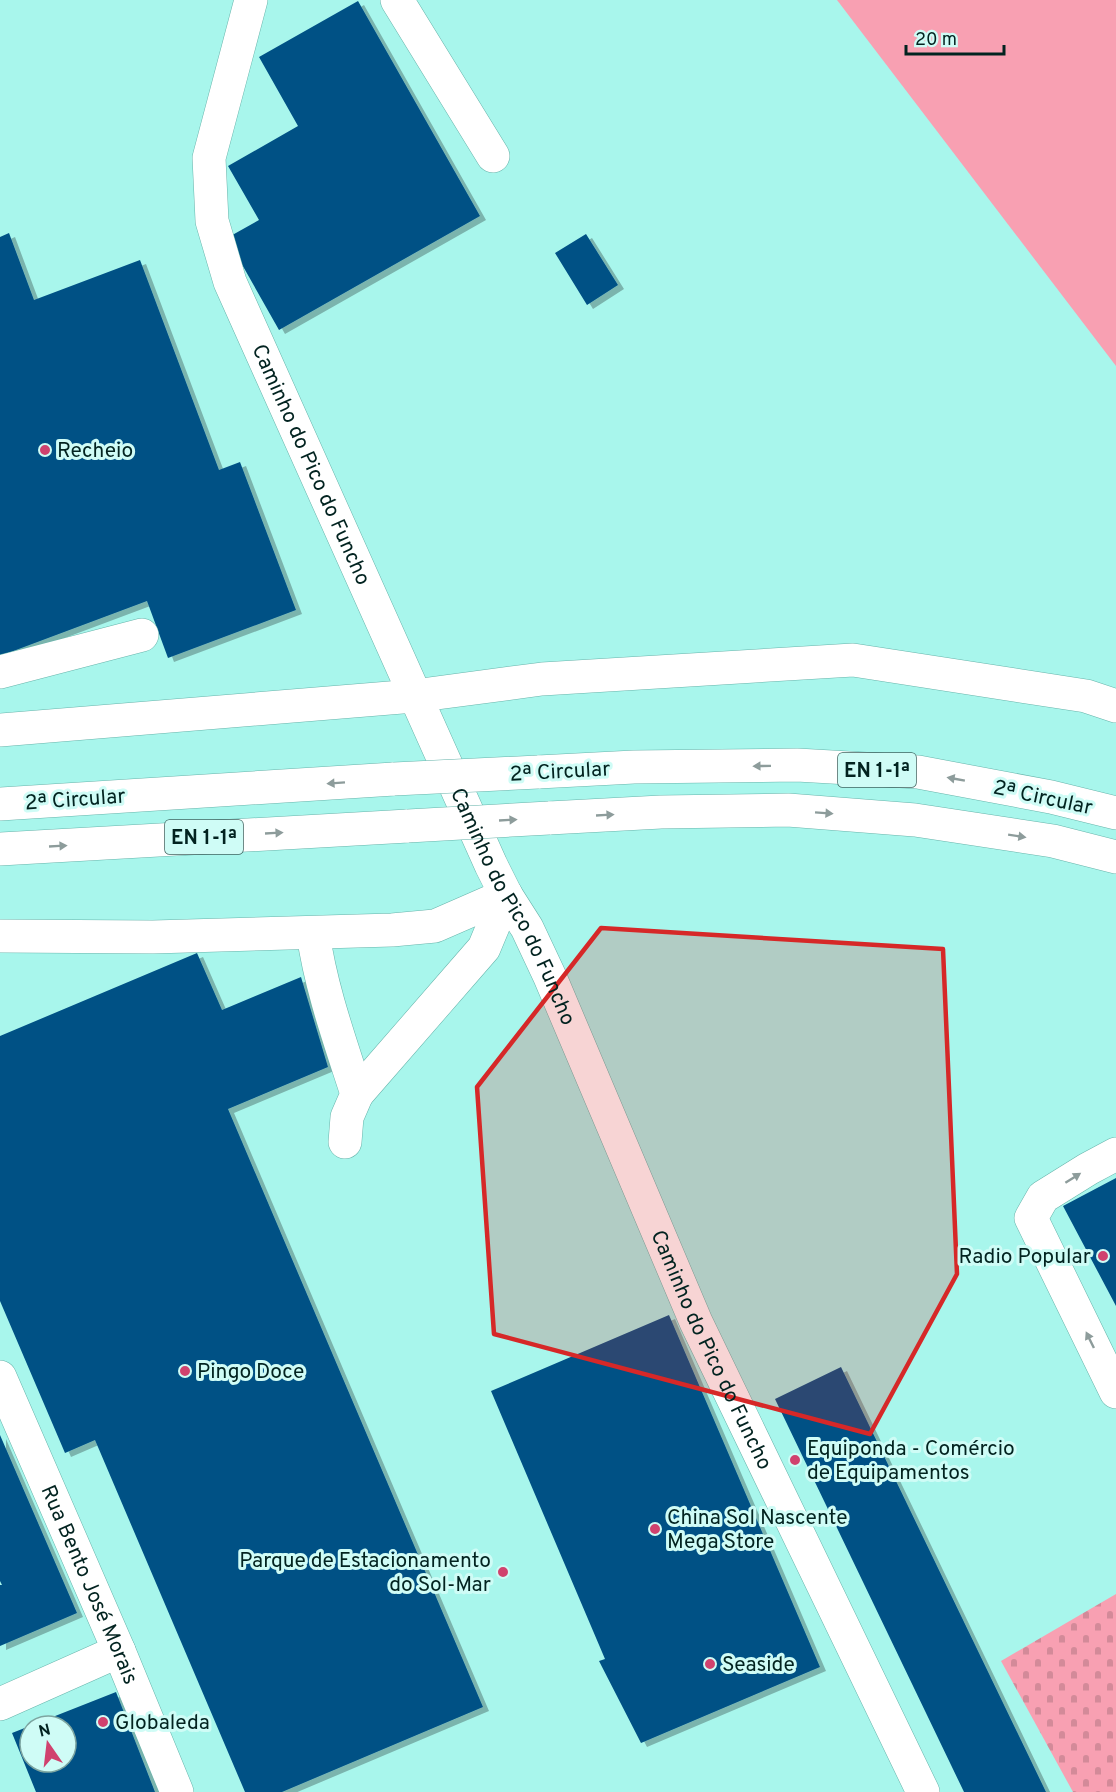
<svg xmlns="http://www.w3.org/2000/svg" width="1116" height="1792" font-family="Overpass,sans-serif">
	<defs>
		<pattern id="cemetery-stones" width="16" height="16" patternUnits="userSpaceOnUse" patternTransform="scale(1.5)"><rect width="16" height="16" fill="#f8a0b2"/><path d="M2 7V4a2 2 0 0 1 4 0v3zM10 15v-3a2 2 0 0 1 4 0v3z" fill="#d38a99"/></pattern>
		<filter id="shadow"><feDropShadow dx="6" dy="4" stdDeviation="0" flood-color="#0004"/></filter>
	</defs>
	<rect width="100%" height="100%" fill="#a8f6ec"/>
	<path fill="#f8a0b2" d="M 837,0 L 1116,0 L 1116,366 Z"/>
	<path fill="url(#cemetery-stones)" d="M 1116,1594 L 1116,1792 L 1073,1792 L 1001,1661 Z"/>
	<path fill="#005185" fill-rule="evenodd" filter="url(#shadow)" d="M 358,1 L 480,216 L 279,330 L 227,238 L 259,220 L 228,166 L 298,126 L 259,57 Z
		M 9,233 L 34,300 L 140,260 L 219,470 L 240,462 L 296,610 L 168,658 L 147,601 L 0,656 L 0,237 Z
		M 586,234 L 618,285 L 587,305 L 555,253 Z
		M 197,953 L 222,1010 L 301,977 L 328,1067 L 228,1109 L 483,1707 L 282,1792 L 245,1792 L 95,1440 L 65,1453 L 0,1301 L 0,1036 Z
		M 1116,1178 L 1116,1306 L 1063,1206 Z
		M 669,1315 L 820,1667 L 641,1743 L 599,1661 L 605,1659 L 491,1391 Z
		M 841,1367 L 1046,1792 L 964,1792 L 775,1399 Z
		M 0,1435 L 77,1613 L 0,1646 L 0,1585 L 2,1585 L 0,1581 Z
		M 116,1692 L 155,1792 L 36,1792 L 12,1733 ZM 30,1726 L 66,1726 L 66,1762 L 30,1762 Z"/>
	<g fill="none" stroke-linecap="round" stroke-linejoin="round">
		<g stroke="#67b4ab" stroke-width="34">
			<g id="minor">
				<path id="s1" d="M 251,0 L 209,158 L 212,221 L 230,282 L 491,865 L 506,895 L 527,928 L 550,977 L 696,1322 L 923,1792"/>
				<path d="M 397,0 L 493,156"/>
				<path d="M 0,672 L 142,635"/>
				<path d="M 0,730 L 414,696 L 542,679 L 853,660 L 1086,696 L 1116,706"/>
				<path d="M 313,933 C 321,989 340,1041 357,1094 L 347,1117 L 345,1142"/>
				<path d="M 0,936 L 153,937 L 392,930 L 435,926 L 506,895"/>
				<path d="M 357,1094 L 484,948 L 506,895"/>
				<path d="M 1116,1154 L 1088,1169 L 1043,1197 L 1031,1218 L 1116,1392"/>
				<path id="s2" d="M 0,1377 L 119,1651 L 177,1792"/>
				<path d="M 0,1704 L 119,1651"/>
			</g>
		</g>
		<g stroke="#67b4ab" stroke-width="34">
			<path id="highway" d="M 538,772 L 634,767 L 797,765 L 918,772 L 1051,797 L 1116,813
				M 0,804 L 394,779
				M 549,818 L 661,812 L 788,810 L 915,820 L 1053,841 L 1116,857
				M 0,849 L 408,826"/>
		</g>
		<use href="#minor" stroke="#fff" stroke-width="33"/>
		<use href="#highway" stroke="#fff" stroke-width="33"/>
		<g stroke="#67b4ab" stroke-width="34" stroke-linecap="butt">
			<path id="highway-bridge" d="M 394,779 L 538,772
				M 408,826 L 549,818"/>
		</g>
		<use href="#highway-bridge" stroke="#fff" stroke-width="33"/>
	</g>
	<defs><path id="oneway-solid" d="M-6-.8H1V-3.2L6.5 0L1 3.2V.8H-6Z" transform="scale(1.5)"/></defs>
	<g fill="#8d9c9b">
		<use href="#oneway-solid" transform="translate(762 766) rotate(179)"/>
		<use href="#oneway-solid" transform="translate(956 779) rotate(-170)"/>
		<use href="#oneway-solid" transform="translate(336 783) rotate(176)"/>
		<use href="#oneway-solid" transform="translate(824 813) rotate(4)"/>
		<use href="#oneway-solid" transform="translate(605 815) rotate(-3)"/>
		<use href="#oneway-solid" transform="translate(508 820) rotate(-3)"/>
		<use href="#oneway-solid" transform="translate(274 833) rotate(-3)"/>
		<use href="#oneway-solid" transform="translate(1017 836) rotate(9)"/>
		<use href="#oneway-solid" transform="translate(58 846) rotate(-3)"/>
		<use href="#oneway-solid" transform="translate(1073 1178) rotate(-32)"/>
		<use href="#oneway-solid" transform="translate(1090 1340) rotate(-116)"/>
	</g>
	<path fill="#d62828" fill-opacity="0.2" stroke="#d62828" stroke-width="4.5" stroke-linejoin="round" d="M 601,928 L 943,949 L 957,1274 L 870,1434 L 494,1334 L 477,1087 Z"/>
	<g fill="#d0426e" stroke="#cffcf6" stroke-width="2">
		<circle cx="45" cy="450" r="6"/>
		<circle cx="1103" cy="1256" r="6"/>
		<circle cx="185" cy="1371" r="6"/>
		<circle cx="795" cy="1460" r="6"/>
		<circle cx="655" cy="1529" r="6"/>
		<circle cx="503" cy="1572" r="6"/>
		<circle cx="710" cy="1664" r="6"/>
		<circle cx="103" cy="1722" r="6"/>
	</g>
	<g text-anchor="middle" stroke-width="6" stroke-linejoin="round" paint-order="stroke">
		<g fill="#cffcf6" stroke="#406460" stroke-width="1.5">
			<rect x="838" y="753" width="78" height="34" rx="4.5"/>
			<rect x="165" y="820" width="78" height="34" rx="4.5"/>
		</g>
		<g font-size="20" font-weight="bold" fill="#022320">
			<text x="877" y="777">EN 1-1ª</text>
			<text x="204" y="844">EN 1-1ª</text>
		</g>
		<g font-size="21" fill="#022320" stroke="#cffcf6" text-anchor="start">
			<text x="57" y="457">Recheio</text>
			<text x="1091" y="1263" text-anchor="end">Radio Popular</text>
			<text x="197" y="1378">Pingo Doce</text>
			<text x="807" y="1455">Equiponda - Comércio<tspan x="807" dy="24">de Equipamentos</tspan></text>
			<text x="667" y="1524">China Sol Nascente<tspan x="667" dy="24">Mega Store</tspan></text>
			<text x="491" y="1567" text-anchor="end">Parque de Estacionamento<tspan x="491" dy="24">do Sol-Mar</tspan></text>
			<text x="722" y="1671">Seaside</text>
			<text x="115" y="1729">Globaleda</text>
		</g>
		<g font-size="21" fill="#022320" stroke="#cffcf6">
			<text dy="7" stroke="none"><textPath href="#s1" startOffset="490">Caminho do Pico do Funcho</textPath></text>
			<text transform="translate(560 771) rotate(-3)" y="7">2ª Circular</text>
			<text transform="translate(1043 797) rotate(12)" y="7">2ª Circular</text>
			<text transform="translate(75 799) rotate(-4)" y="7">2ª Circular</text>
			<text dy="7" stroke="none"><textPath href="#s1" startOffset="976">Caminho do Pico do Funcho</textPath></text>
			<text dy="7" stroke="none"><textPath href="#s1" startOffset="1462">Caminho do Pico do Funcho</textPath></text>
			<text dy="7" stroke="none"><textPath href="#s2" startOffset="226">Rua Bento José Morais</textPath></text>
		</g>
	</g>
	<g transform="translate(48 1744) rotate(346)"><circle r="28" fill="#cffcf6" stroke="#7da5a0" stroke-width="1.5"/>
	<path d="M0-4.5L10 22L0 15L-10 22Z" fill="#d0426e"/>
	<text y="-9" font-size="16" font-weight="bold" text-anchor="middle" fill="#022320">N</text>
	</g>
	<path d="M906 45v9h98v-9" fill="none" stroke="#022320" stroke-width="3"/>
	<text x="915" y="45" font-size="18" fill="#022320" stroke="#cffcf6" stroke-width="4.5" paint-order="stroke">20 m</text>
</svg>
